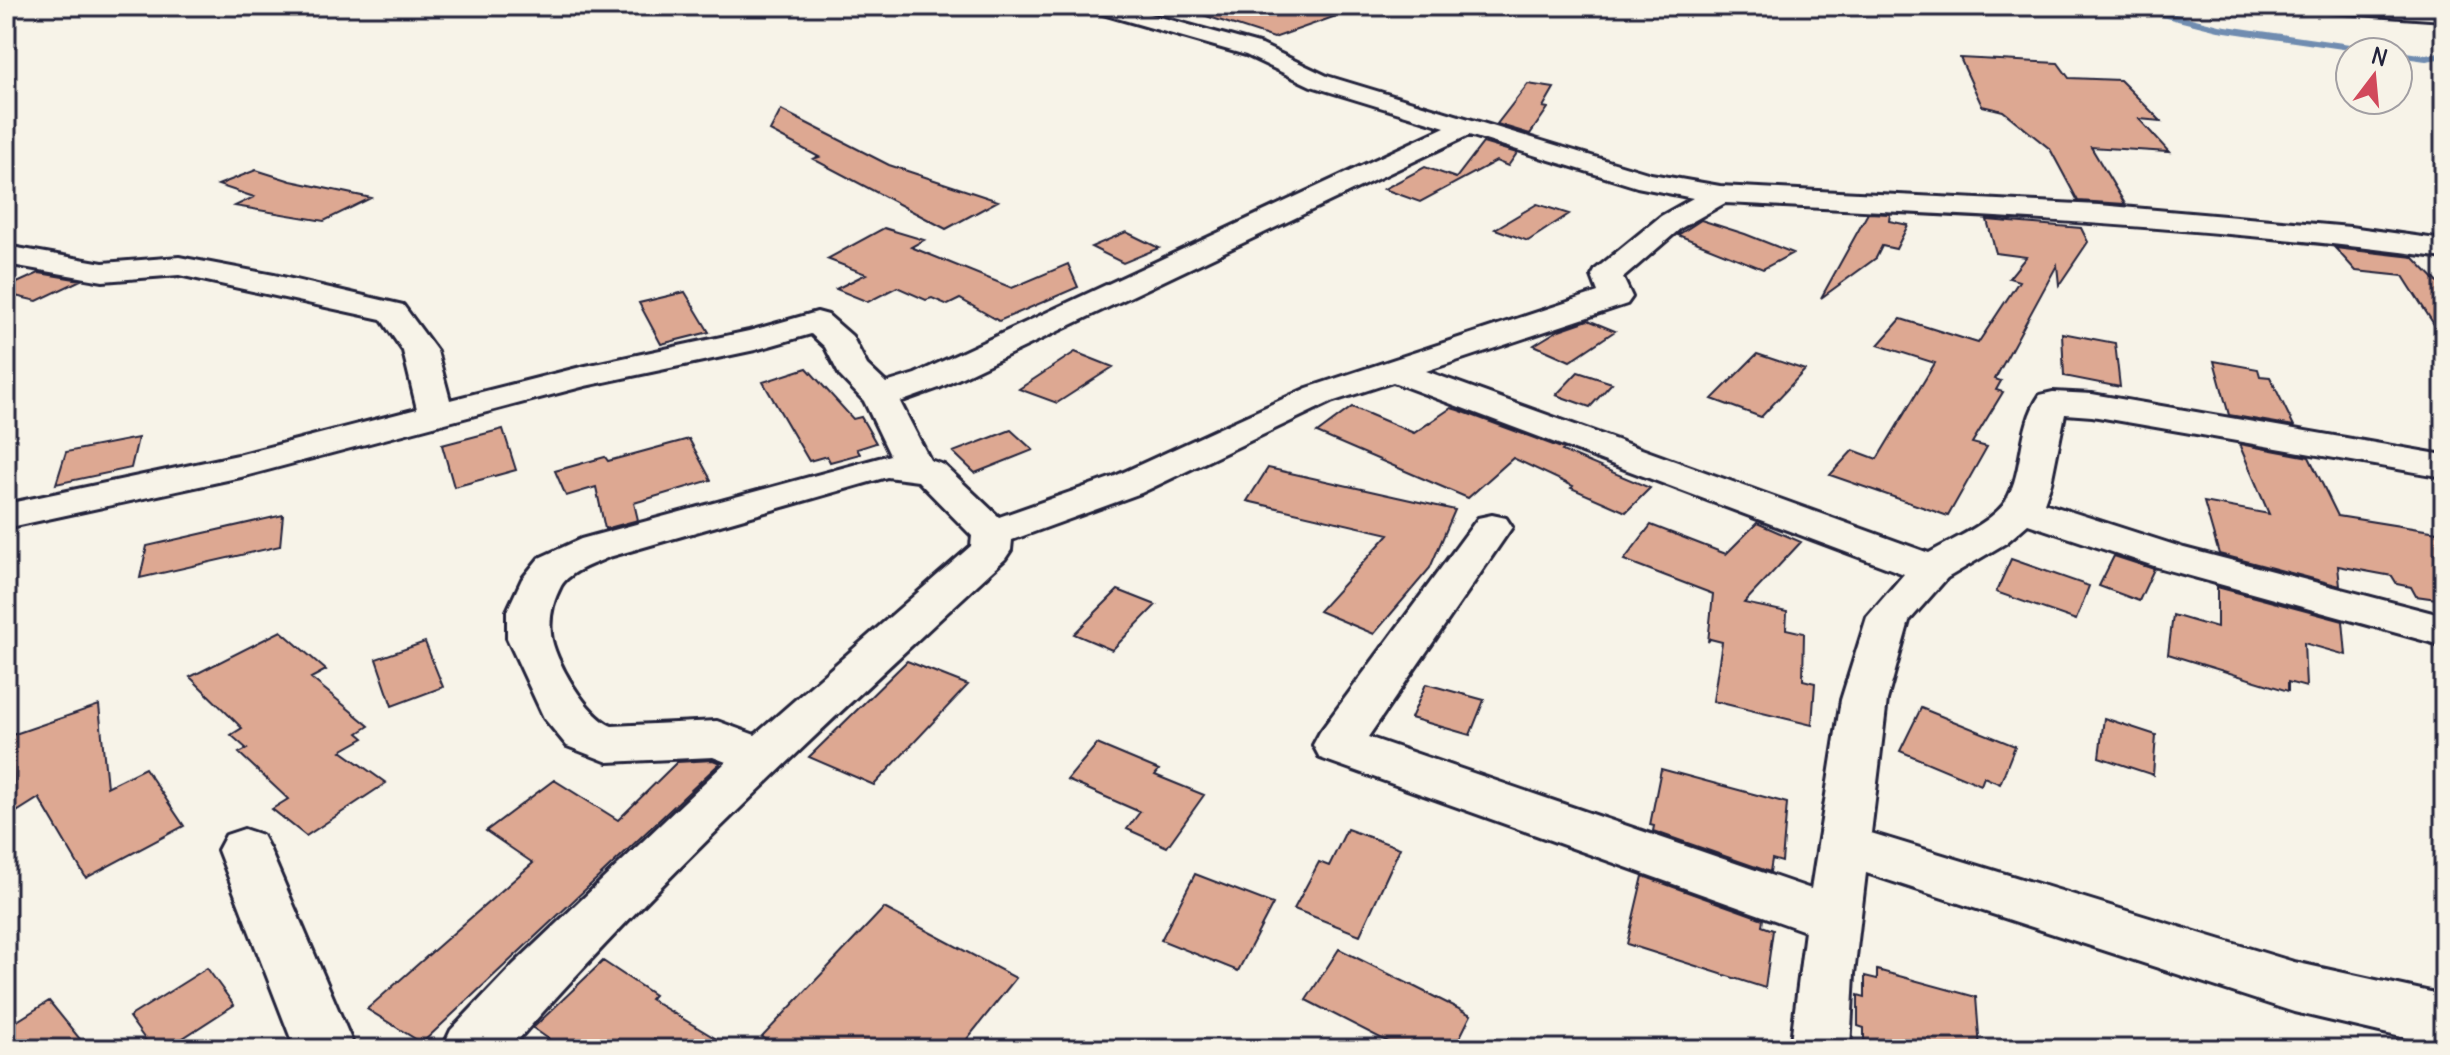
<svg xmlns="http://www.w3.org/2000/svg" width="2450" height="1055" font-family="Delius,sans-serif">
	<rect width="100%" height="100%" fill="#f7f3e8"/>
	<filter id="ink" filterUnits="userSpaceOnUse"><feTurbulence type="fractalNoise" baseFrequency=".0125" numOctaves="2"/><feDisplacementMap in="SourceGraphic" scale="16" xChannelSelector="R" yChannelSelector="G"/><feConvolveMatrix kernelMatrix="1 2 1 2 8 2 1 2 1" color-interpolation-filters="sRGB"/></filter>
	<g filter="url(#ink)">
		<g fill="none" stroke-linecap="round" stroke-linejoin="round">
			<path stroke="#6f8cb0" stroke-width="6" d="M 1650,6 L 1706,12 L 1820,6
				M 2130,6 L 2219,28 L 2384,52
				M 2398,54 L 2426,58 L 2444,55"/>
		</g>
		<path fill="#dda892" stroke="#22223b" stroke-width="2" d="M 1195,6 L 1352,6 L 1353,10 L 1274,38 L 1194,12 Z
			M 1960,58 L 2058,63 L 2069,78 L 2120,80 L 2161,121 L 2139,119 L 2169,152 L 2091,147 L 2125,204 L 2078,201 L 2050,149 L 2003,111 L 1982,106 Z
			M 1528,84 L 1554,88 L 1543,107 L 1548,108 L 1530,134 L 1497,124 Z
			M 781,110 L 889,165 L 998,201 L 946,229 L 813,159 L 819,157 L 770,131 Z
			M 1483,143 L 1517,153 L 1508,166 L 1496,161 L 1420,202 L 1384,189 L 1425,167 L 1456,178 Z
			M 256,170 L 291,181 L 371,198 L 324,221 L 235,206 L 254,197 L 218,185 Z
			M 1537,204 L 1569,214 L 1528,241 L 1495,229 Z
			M 1868,213 L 1890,214 L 1889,221 L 1908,225 L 1896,249 L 1882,246 L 1876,258 L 1821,298 Z
			M 1701,220 L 1745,234 L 1793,253 L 1763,269 L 1678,235 Z
			M 1987,220 L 2081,228 L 2088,242 L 2059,285 L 2057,265 L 1995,379 L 2001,381 L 1996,390 L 2003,392 L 1972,443 L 1987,447 L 1948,516 L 1830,475 L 1853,450 L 1877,459 L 1935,363 L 1878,345 L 1901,319 L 1978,343 L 2019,281 L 2009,278 L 2026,257 L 1996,253 Z
			M 884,228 L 924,240 L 911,247 L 1012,288 L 1068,264 L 1078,287 L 999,321 L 960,299 L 948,305 L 932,298 L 926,300 L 897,287 L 868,302 L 836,289 L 866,274 L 827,259 Z
			M 1126,232 L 1159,248 L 1123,263 L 1091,247 Z
			M 2335,248 L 2413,257 L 2444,289 L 2444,340 L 2403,276 L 2356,271 Z
			M 39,273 L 81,280 L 37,301 L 6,294 L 6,288 Z
			M 685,292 L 709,332 L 661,344 L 639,303 Z
			M 1588,320 L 1615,331 L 1570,361 L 1534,345 L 1559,330 Z
			M 2062,333 L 2115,343 L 2120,387 L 2064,376 Z
			M 1075,352 L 1113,367 L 1057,403 L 1019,389 Z
			M 1757,354 L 1805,370 L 1761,417 L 1712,399 Z
			M 2214,361 L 2258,369 L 2260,376 L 2270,377 L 2294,426 L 2229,415 Z
			M 807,368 L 853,419 L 861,417 L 876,443 L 857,449 L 860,454 L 830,462 L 827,456 L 809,461 L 763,382 Z
			M 1578,372 L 1612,383 L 1590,407 L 1556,395 Z
			M 1352,407 L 1414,433 L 1451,408 L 1458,410 L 1564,449 L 1562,451 L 1650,488 L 1626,512 L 1571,488 L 1573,486 L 1513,458 L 1468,498 L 1317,433 Z
			M 503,429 L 516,470 L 454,487 L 442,445 Z
			M 1011,430 L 1033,450 L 975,473 L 953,452 Z
			M 138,438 L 131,468 L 56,484 L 66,452 Z
			M 689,439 L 711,480 L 634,503 L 638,520 L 605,529 L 596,487 L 566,496 L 555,471 L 605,457 L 608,461 Z
			M 2239,444 L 2309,457 L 2338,516 L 2437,532 L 2444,545 L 2444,600 L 2416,596 L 2411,587 L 2397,584 L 2392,576 L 2338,566 L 2340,586 L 2219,554 L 2204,502 L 2269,514 Z
			M 1268,468 L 1455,510 L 1430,568 L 1374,634 L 1319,611 L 1389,534 L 1247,501 Z
			M 283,515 L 280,546 L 140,578 L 147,546 Z
			M 1757,523 L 1801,542 L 1744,603 L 1787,612 L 1786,629 L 1804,633 L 1803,680 L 1815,683 L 1812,725 L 1713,701 L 1722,642 L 1710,639 L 1708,642 L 1713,594 L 1624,560 L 1651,525 L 1726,554 Z
			M 2114,556 L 2154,569 L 2139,601 L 2099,586 Z
			M 2011,559 L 2089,586 L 2076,620 L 1996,592 Z
			M 2217,587 L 2343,621 L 2346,655 L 2304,643 L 2306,687 L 2288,682 L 2288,691 L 2168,654 L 2173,615 L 2217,628 Z
			M 1118,590 L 1156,605 L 1112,650 L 1074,634 Z
			M 281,631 L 326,670 L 311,678 L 369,726 L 358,733 L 364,738 L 341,751 L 386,783 L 306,836 L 272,809 L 288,799 L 239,753 L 247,749 L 231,735 L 242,728 L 190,677 Z
			M 425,642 L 443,687 L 392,706 L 376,659 Z
			M 907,661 L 968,685 L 874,785 L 809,757 Z
			M 1426,684 L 1484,700 L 1470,735 L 1411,718 Z
			M 99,705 L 107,787 L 145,768 L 184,826 L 86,878 L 39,798 L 15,813 L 12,735 Z
			M 1921,708 L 2015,746 L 2000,784 L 1984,777 L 1981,785 L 1900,751 Z
			M 2104,718 L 2156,735 L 2153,775 L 2099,757 Z
			M 1097,744 L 1159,770 L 1155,775 L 1204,795 L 1167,847 L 1127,829 L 1140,812 L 1067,780 Z
			M 713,760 L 720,763 L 422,1043 L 367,1009 L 533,863 L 486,831 L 554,780 L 618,820 L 677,762 Z
			M 1661,769 L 1787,803 L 1782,862 L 1772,859 L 1770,872 L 1653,831 L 1654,826 L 1650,825 Z
			M 1347,829 L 1400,848 L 1360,935 L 1294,909 L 1319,862 L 1329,866 Z
			M 1195,874 L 1273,904 L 1238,971 L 1161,940 Z
			M 1643,876 L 1763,919 L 1762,926 L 1773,930 L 1765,988 L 1627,944 Z
			M 884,908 L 1016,978 L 959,1049 L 781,1049 L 762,1037 Z
			M 1339,949 L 1471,1015 L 1454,1049 L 1402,1049 L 1306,1000 Z
			M 603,961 L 654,995 L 650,999 L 733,1049 L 563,1049 L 533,1028 Z
			M 207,968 L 234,1005 L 166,1049 L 152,1049 L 129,1017 Z
			M 1877,970 L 1976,997 L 1980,1049 L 1898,1049 L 1864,1040 L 1864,1028 L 1858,1026 L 1858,995 L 1865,997 L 1865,976 L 1877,979 Z
			M 49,1001 L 88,1049 L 6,1049 L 6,1028 Z"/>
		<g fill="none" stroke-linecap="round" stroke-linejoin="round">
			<g stroke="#22223b" stroke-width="6">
				<path id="minor" d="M 1086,6 L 1120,6 L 1262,45 L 1327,76 L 1651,174 L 1720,186 L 2099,205 L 2350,227 L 2444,240 L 2444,258 C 2206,225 1965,215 1725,203 L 1681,228 L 1623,278 L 1632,297 L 1627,304 L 1426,371 L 1929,553 C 1950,541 1993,522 2006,501 C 2025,468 2017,429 2040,395 L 2053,392 L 2092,394 L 2444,455 L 2444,477 L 2092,416 L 2065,414 L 2051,483 L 2044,503 L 2184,548 L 2444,616 L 2444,646 L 2154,566 L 2028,524 L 2006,543 L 1947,578 L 1909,621 L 1887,700 L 1871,833 L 2294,962 L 2444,995 L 2444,1047 L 2294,1012 L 1866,873 L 1854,974 L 1850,1049 L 1790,1049 L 1805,931 L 1320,758 L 1313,745 L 1320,732 L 1478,518 L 1492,515 L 1506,518 L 1512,527 L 1368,737 L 1811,889 L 1841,700 L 1867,617 L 1904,574 L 1393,382 L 1331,402 L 1141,493 L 1012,540 L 1011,550 L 1005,559 C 834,717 663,874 510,1049 L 442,1049 L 451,1030 L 513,965 L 726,762 L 713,757 L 608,762 L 567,746 L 544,718 L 507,638 L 507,611 L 522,579 L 539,558 L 581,539 L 890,455 L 864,401 L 840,376 L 825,347 L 811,334 L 755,350 L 585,386 L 241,477 L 6,528 L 6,504 L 238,455 L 417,409 L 403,351 L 381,319 L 179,275 L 103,281 L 6,264 L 6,246 L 103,263 L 179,257 L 274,275 L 403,305 L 437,351 L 450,400 L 581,367 L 749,331 L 817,312 L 828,315 L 852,336 L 867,365 L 886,383 L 915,374 L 1445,127 L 1311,86 L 1246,55 L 1089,10 ZM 1469,135 L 1637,187 L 1693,198 L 1661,216 L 1596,269 L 1592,276 L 1598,292 L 1307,388 L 1113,477 L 999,517 L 944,465 L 930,460 L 900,402 L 939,388 ZM 887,477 L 918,481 L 972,536 L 971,546 L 755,735 L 717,721 L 612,726 C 588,717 553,659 551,634 C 549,617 553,601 561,586 C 570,571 594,564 609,557 Z
					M 2319,6 L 2444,8 L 2444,20 L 2329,12 Z
					M 244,829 L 262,835 L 270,850 L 355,1049 L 295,1049 L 218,850 L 226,835 Z"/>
			</g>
			<use href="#minor" fill="#f7f3e8" fill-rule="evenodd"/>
		</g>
	</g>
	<rect width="2450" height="1055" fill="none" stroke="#f7f3e8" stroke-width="32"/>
	<rect x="16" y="16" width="2418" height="1023" fill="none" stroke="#22223b" stroke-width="3" filter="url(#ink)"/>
	<g transform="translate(2374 76) rotate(16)"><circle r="38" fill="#f7f3e8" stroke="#a29fa3" stroke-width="2"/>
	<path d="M0-6L14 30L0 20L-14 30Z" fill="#d1495b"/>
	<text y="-12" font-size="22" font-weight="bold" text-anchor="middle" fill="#22223b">N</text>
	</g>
</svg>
